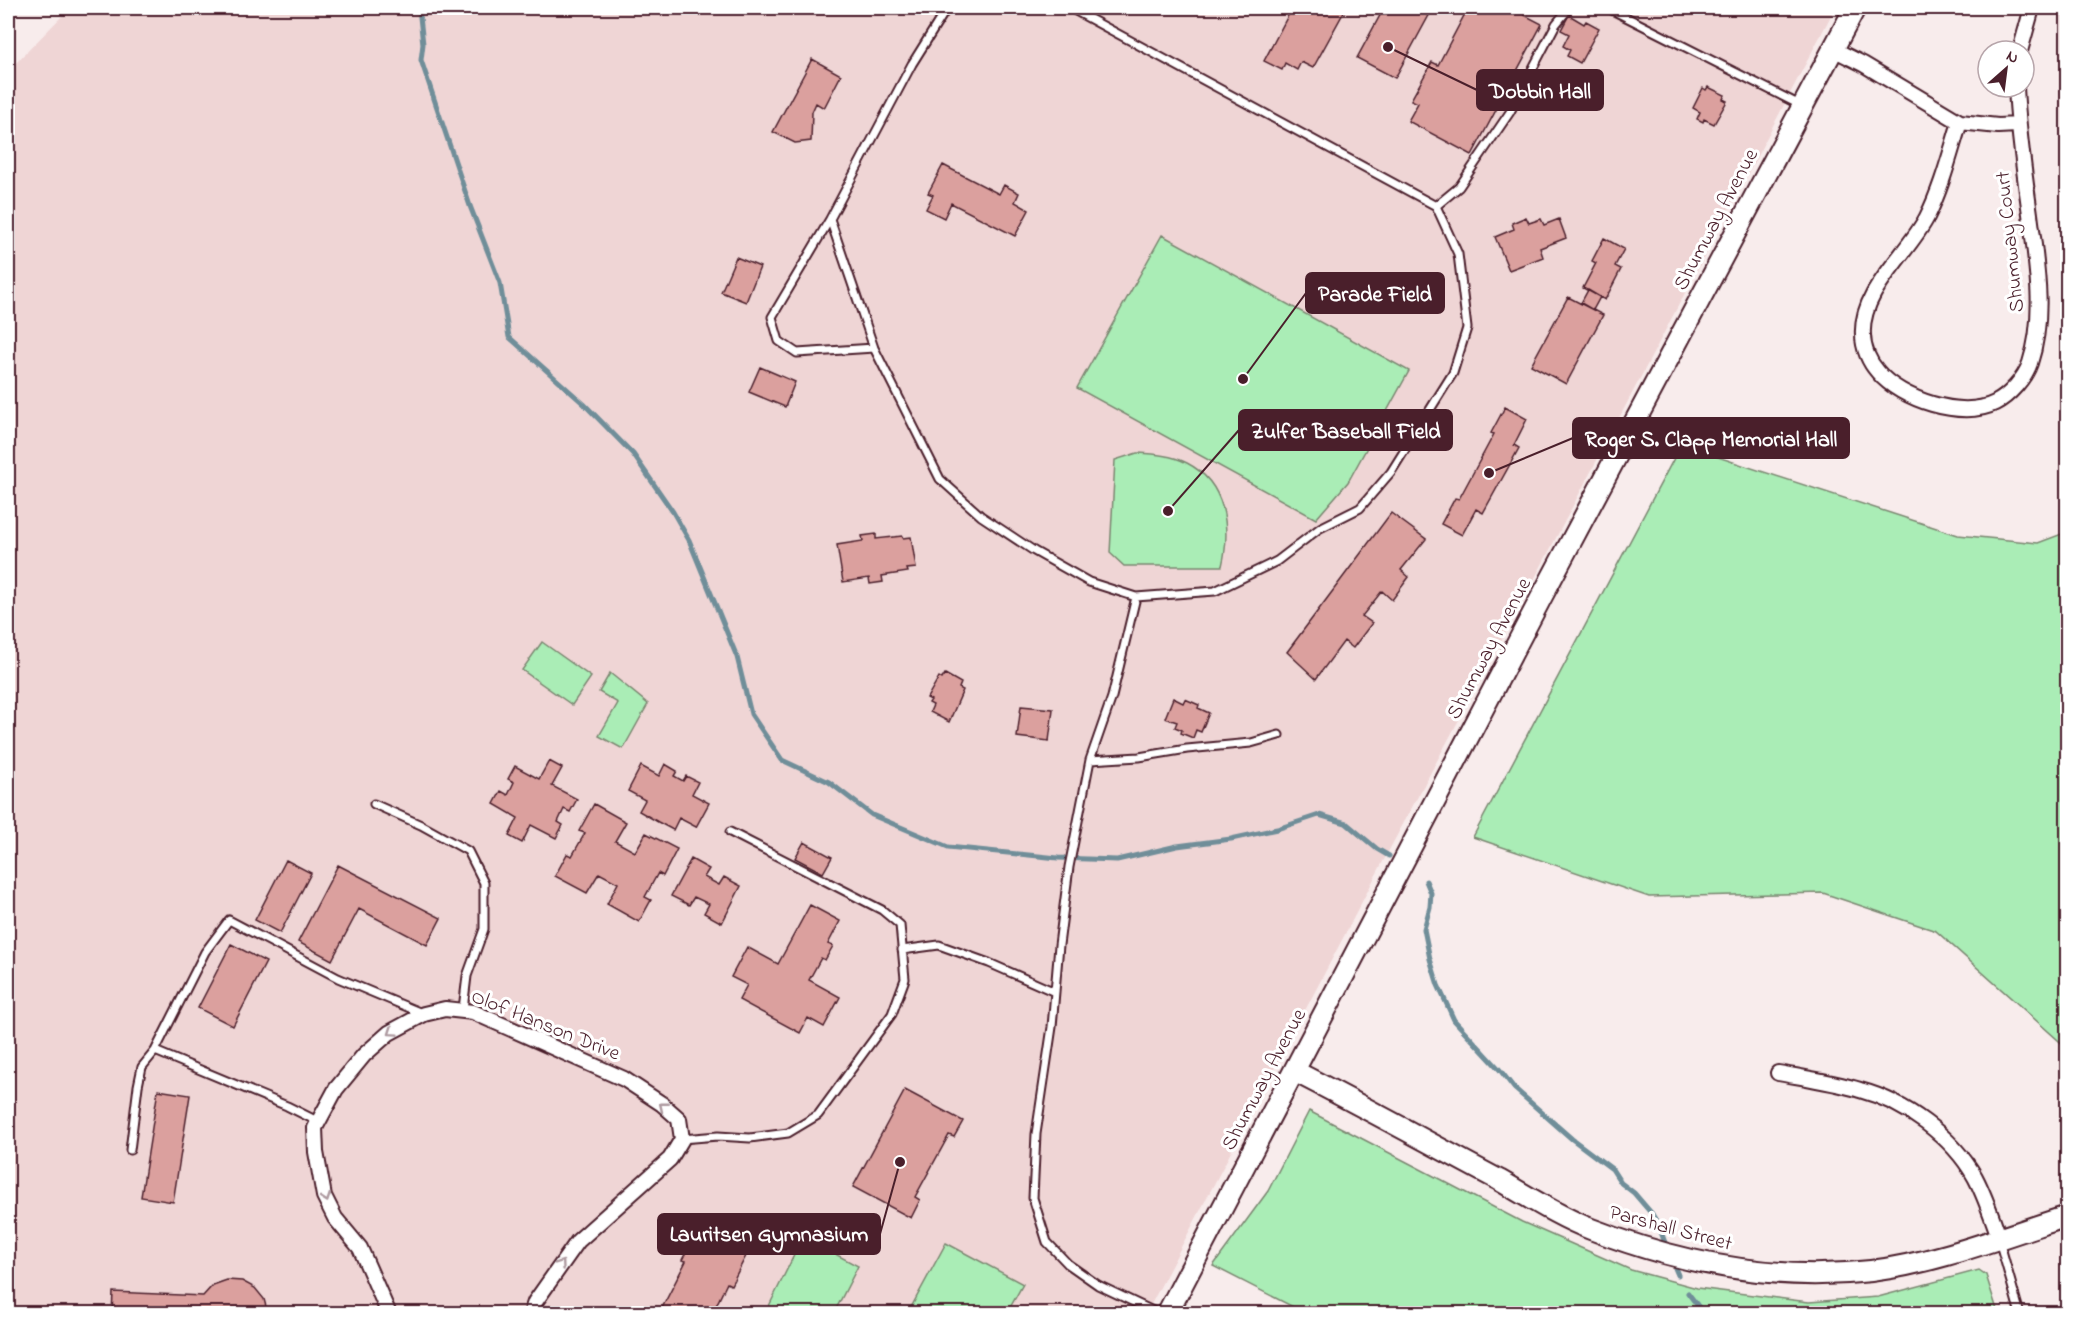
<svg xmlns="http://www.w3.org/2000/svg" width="2075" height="1321" font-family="'Indie Flower',sans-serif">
	<rect width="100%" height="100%" fill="#f8ecec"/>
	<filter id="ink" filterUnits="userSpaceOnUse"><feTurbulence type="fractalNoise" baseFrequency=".0167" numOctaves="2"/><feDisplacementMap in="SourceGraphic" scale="12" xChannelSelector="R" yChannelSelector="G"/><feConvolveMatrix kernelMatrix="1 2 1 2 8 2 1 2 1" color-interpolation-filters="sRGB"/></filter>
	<g filter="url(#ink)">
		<path fill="#efd5d5" d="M 70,8 L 1835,8 L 1527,593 L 1387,854 L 1146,1314 L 8,1313 L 8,71 Z"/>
		<path fill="#aaedb6" stroke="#7a8670" stroke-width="1.5" d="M 1162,235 L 1409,371 L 1348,482 L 1316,519 L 1077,388 Z
			M 1681,445 L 1958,535 L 2038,543 L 2067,532 L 2067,1048 L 1936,931 L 1823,893 L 1649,897 L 1473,837 Z
			M 1137,453 C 1153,454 1172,455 1187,463 C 1226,483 1231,528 1222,566 L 1124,566 L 1110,553 L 1115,460 Z
			M 542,642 L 591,677 L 572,705 L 522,670 Z
			M 610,673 L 648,704 L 623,749 L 599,736 L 618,703 L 599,692 Z
			M 1309,1111 L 1522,1222 L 1631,1270 L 1697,1288 L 1809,1302 L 1878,1297 L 1979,1270 L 1986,1275 L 1998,1313 L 1305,1313 L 1213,1266 L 1268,1191 Z
			M 803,1237 L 858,1266 L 834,1313 L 770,1313 L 769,1306 Z
			M 946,1243 L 1023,1284 L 1007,1313 L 908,1313 Z"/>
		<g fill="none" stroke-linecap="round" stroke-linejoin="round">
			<path stroke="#6f8e99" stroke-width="5" d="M 419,8 L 423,44 L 421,60 L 470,206 L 500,283 L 509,337 L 584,404 L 633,454 L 673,512 L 689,540 L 737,657 L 751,714 L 782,760 L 829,782 L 872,815 L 948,847 L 1058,858 L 1117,860 L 1177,846 L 1231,839 L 1277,829 L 1319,815 L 1346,823 L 1377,849 L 1389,856
				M 1426,881 L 1431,893 L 1430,907 L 1424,929 L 1430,959 L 1438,985 L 1454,1020 L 1500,1070 L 1514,1088 L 1572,1139 L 1612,1169 L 1621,1183 L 1634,1193 L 1652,1214 L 1658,1224 L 1667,1248
				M 1675,1268 L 1678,1275
				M 1688,1293 L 1704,1314"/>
		</g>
		<path fill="#dba09e" stroke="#4a1f2b" stroke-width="1.5" d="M 1292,8 L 1346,8 L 1313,68 L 1301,62 L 1297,70 L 1285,63 L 1282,70 L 1264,61 Z
			M 1384,8 L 1433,8 L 1395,78 L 1357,58 Z
			M 1468,8 L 1511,8 L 1542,24 L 1472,155 L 1408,121 L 1418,103 L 1411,100 L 1432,62 L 1438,65 Z
			M 1569,15 L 1584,24 L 1586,21 L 1599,28 L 1580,63 L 1567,56 L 1570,50 L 1563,46 L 1569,34 L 1561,30 Z
			M 812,59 L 841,75 L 824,108 L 816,103 L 812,112 L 811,141 L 795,143 L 773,132 Z
			M 1708,87 L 1725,95 L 1723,99 L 1727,101 L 1714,124 L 1704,119 L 1703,122 L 1697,119 L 1700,112 L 1693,108 L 1703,88 L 1706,90 Z
			M 943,165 L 999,194 L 1004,185 L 1019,193 L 1015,202 L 1029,210 L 1015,236 L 951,203 L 944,218 L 926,209 L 933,195 L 928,193 Z
			M 1526,217 L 1529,223 L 1541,219 L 1544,225 L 1559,219 L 1566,238 L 1540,248 L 1543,257 L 1509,270 L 1495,237 L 1514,229 L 1512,223 Z
			M 1604,238 L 1624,249 L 1615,266 L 1621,269 L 1605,300 L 1583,288 L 1596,263 L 1592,261 Z
			M 736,257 L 760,267 L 746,302 L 721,292 Z
			M 1588,290 L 1600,297 L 1593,310 L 1581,303 Z
			M 1568,297 L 1603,315 L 1566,384 L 1531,365 Z
			M 760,367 L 795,382 L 785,407 L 749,392 Z
			M 1505,407 L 1527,419 L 1514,445 L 1519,448 L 1483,513 L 1476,509 L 1462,535 L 1441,524 L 1455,498 L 1459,499 L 1494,434 L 1491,433 Z
			M 1391,513 L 1426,539 L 1401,570 L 1409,577 L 1392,600 L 1382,591 L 1362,616 L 1372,623 L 1353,648 L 1344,641 L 1316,679 L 1287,652 Z
			M 876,534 L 876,539 L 902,536 L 903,538 L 911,537 L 916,568 L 907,569 L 908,572 L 882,576 L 883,582 L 870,584 L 869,578 L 843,582 L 837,545 L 863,541 L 862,536 Z
			M 945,674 L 961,683 L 959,688 L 963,690 L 949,722 L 930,712 L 933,705 L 929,703 L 931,700 L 927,698 L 939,677 L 942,679 Z
			M 1173,698 L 1183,703 L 1185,699 L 1199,705 L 1198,708 L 1209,713 L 1201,732 L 1196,730 L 1193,738 L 1181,733 L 1182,730 L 1175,727 L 1177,722 L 1165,718 Z
			M 1021,706 L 1053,709 L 1049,741 L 1017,737 Z
			M 549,761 L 562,768 L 552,786 L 577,799 L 570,812 L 564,809 L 558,822 L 563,825 L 556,838 L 531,825 L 522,843 L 509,836 L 518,818 L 494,804 L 501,791 L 508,795 L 514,782 L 508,779 L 515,766 L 539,779 Z
			M 665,764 L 677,771 L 674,776 L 683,781 L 686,776 L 698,782 L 692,794 L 709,803 L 696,827 L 679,818 L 673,830 L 658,822 L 639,811 L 645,800 L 628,791 L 641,766 L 659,776 Z
			M 594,804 L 626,822 L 615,841 L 635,852 L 646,833 L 677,849 L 663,876 L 658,873 L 645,897 L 651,900 L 639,922 L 607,904 L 618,883 L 599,873 L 587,893 L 555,876 L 567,854 L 572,856 L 585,833 L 579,831 Z
			M 804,842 L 832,857 L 823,873 L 795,858 Z
			M 691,859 L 709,869 L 704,877 L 719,885 L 724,877 L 741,886 L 722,923 L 704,913 L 709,904 L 694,897 L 689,905 L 671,896 Z
			M 286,860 L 311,873 L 280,933 L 255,920 Z
			M 338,865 L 441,918 L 427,945 L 359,909 L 332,960 L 298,942 Z
			M 810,905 L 840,921 L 828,944 L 833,946 L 825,960 L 821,958 L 809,980 L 840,997 L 824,1027 L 808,1018 L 800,1033 L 739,1000 L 747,985 L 731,977 L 747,947 L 778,964 Z
			M 231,944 L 266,962 L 233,1026 L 198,1008 Z
			M 158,1090 L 190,1095 L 173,1202 L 141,1197 Z
			M 905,1090 L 963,1121 L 954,1137 L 949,1135 L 915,1197 L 920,1200 L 911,1218 L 853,1187 Z
			M 699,1227 L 748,1252 L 731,1285 L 727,1283 L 712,1314 L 659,1314 L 686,1261 L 682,1260 Z
			M 227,1280 L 242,1281 L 255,1288 L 264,1299 L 268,1314 L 112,1314 L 113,1292 L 203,1296 L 213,1285 Z"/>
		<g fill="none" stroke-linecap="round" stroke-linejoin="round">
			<g stroke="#4a1f2b" stroke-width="11">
				<path id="lane" d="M 947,8 L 912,64 L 830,219 L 874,348 L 940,479 L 981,516 L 1034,551 L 1089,582 L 1136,597 L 1215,591 L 1277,561 L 1320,528 L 1360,508 L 1391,472 L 1453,373 L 1467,328 L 1458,254 L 1436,206 L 1070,8
					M 1610,8 L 1614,11 L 1800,105
					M 1436,206 L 1459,187 L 1510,112 L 1556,24 L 1569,8
					M 830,219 L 772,317 L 779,341 L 797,353 L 874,348
					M 1136,597 L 1112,697 L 1090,760 L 1069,867 L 1059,945 L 1052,1027 L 1036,1134 L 1033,1198 L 1047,1242 L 1068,1264 L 1098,1285 L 1159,1314
					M 1090,760 L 1139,757 L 1187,749 L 1251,743 L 1279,735
					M 374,804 L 421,825 L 468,851 L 484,883 L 484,929 L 467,976 L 463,1009
					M 902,950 L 939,945 L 989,963 L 1055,992
					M 319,1122 L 287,1106 L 155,1051 L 205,952 L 229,920 L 338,978 L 424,1014
					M 682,1139 L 718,1136 L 750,1138 L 788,1133 L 818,1115 L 892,1014 L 905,979 L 900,925 L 882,910 L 730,832
					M 130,1150 L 138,1086 L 142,1067 L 155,1051
					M 1999,1240 L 2020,1314"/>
			</g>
			<g stroke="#4a1f2b" stroke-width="18">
				<path id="street" d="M 1833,49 L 1863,64 L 1960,122 L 1998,126 L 2017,125
					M 2020,51 L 2032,8
					M 1960,122 C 1950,154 1942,187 1927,217 C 1908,254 1860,291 1863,335 C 1863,348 1869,362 1878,372 C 1900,399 1962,420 1995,403 C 2009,396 2025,378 2030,363 C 2046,315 2036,262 2030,214 C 2024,171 2018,130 2016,87
					M 1778,1073 C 1805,1078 1833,1082 1860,1090 C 1905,1102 1952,1136 1975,1177 C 1985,1196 1992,1217 1999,1237
					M 389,1314 L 360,1248 L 335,1218 L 324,1196 L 316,1152 L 315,1128 L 336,1089 L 364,1055 L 389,1033 L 424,1014 L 445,1009 L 473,1012 L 624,1079 L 662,1104 L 679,1119 L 682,1139 L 670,1159 L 578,1241 L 535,1302 L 531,1314"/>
			</g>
			<g stroke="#4a1f2b" stroke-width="24">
				<path id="secondary" d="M 1294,1071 C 1363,1106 1431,1144 1499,1180 C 1527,1196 1561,1218 1591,1229 C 1681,1264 1774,1282 1871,1271 C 1937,1263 2004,1236 2068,1216
					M 1167,1314 L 1541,598 L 1855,8"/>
			</g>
			<use href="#lane" stroke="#fff" stroke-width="7"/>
			<use href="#street" stroke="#fff" stroke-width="14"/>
			<use href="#secondary" stroke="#fff" stroke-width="20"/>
		</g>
		<defs><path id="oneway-chevron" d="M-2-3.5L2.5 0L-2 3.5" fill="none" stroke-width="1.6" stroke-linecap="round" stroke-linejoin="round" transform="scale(1.5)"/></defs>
		<g stroke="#ae9aa0">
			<use href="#oneway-chevron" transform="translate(392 1032) rotate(146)"/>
			<use href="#oneway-chevron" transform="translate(663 1106) rotate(-141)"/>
			<use href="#oneway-chevron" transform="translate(326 1198) rotate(71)"/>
			<use href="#oneway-chevron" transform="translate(561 1264) rotate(-55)"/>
		</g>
	</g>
	<g text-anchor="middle" stroke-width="6" stroke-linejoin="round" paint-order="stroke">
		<g font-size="21" fill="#4a1f2b" stroke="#fff">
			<text transform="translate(1715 219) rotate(-62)" y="7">Shumway Avenue</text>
			<text transform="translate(2009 242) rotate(-96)" y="7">Shumway Court</text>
			<text transform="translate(1488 648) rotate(-62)" y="7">Shumway Avenue</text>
			<text transform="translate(546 1024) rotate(22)" y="7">Olof Hanson Drive</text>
			<text transform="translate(1263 1079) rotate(-62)" y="7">Shumway Avenue</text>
			<text transform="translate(1671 1227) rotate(15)" y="7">Parshall Street</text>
		</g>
	</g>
	<path fill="none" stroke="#4a1f2b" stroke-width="2" d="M1388 47L1477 90M1243 379L1306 293M1168 511L1239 430M1489 473L1573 438M900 1162L880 1234"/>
	<g fill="#4a1f2b" stroke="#fff" stroke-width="2">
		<circle cx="1388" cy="47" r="6"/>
		<circle cx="1243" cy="379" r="6"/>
		<circle cx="1168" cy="511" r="6"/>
		<circle cx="1489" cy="473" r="6"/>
		<circle cx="900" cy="1162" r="6"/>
	</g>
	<g fill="#4a1f2b" stroke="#4a1f2b" stroke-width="2">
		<rect x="1477" y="70" width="126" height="40" rx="6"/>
		<rect x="1306" y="273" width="138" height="40" rx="6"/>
		<rect x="1239" y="410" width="213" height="40" rx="6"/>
		<rect x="1573" y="418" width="276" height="40" rx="6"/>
		<rect x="658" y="1214" width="222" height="40" rx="6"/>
	</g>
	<g font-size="22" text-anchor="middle" font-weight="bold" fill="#fff">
		<text x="1540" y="98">Dobbin Hall</text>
		<text x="1375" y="301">Parade Field</text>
		<text x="1346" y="438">Zulfer Baseball Field</text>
		<text x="1711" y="446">Roger S. Clapp Memorial Hall</text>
		<text x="769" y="1241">Lauritsen Gymnasium</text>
	</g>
	<rect width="2075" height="1321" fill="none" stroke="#fff" stroke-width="30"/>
	<rect x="15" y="15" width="2045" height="1291" fill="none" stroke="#4a1f2b" stroke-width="2" filter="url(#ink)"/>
	<g transform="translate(2006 69) rotate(28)"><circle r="28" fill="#ffffff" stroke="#b7a5aa" stroke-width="1.5"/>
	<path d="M0-4.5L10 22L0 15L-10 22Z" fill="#4a1f2b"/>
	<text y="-9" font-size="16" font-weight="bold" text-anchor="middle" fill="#4a1f2b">N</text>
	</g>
</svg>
